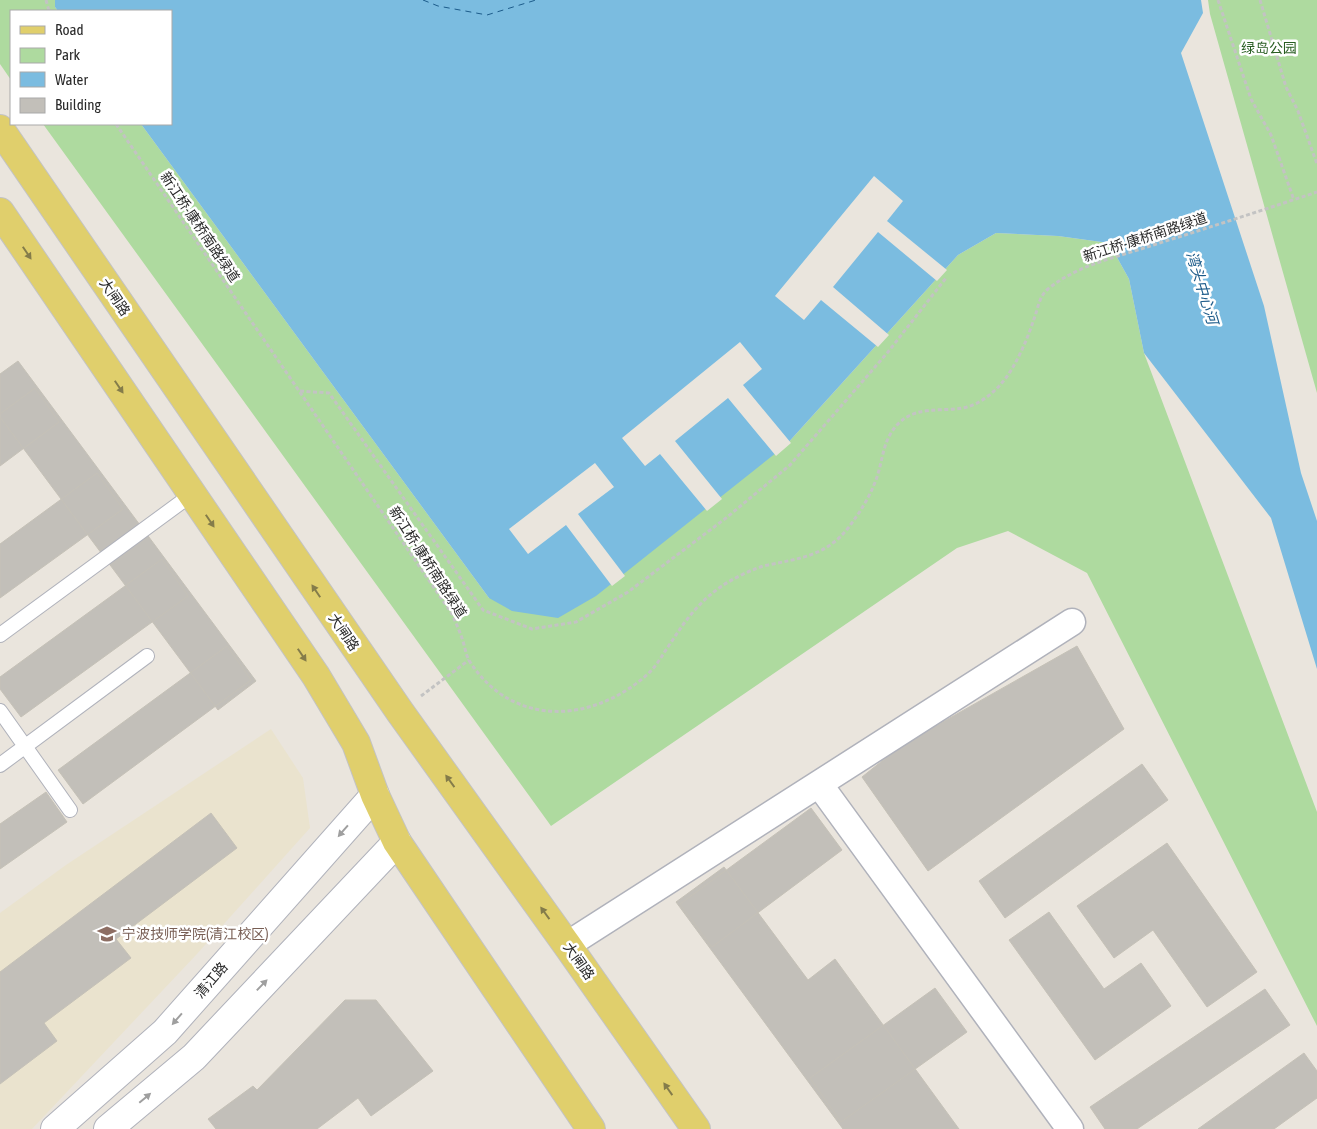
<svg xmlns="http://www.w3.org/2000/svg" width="1317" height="1129" font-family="'Asap Condensed','Noto Sans SC',sans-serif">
	<rect width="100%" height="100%" fill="#eae5dd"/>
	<path fill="#eae3ce" d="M 271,729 L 303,778 L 310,828 L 196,955 L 32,1129 L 0,1129 L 0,913 L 66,865 Z"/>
	<path fill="#aeda9f" d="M 0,0 L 55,0 L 55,7 L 58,11 L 11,11 L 11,80 L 0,64 Z
		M 1208,0 L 1317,0 L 1317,393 L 1210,14 Z
		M 43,124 L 141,124 L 489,598 L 786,445 L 958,255 L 996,233 L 1058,236 L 1109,243 L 1129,279 L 1144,353 L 1317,812 L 1317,1026 L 1087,573 L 1008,531 L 957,548 L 551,826 Z"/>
	<path fill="#7bbce0" d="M 55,0 L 1201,0 L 1203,13 L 1181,53 L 1264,306 L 1301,473 L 1317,521 L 1317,669 L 1271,518 L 1144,353 L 1129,279 L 1109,243 L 1058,236 L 996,233 L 958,255 L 786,445 L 596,596 L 558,618 L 512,611 L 489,598 L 141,124 L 171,124 L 171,11 L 58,11 L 55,7 Z"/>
	<path fill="#eae5dd" d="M 874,176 L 903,201 L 887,221 L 947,270 L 937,281 L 878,232 L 833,287 L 889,335 L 878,347 L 821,300 L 804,320 L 775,296 Z
		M 740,342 L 762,369 L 743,385 L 791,443 L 776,456 L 728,398 L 675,441 L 722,499 L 707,511 L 660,454 L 645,466 L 622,438 Z
		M 595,463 L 614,487 L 578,514 L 625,576 L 612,586 L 566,525 L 528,554 L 509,529 Z"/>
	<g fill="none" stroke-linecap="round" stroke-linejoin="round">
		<path stroke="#1c5b8a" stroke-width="1" stroke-dasharray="6 5" stroke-linecap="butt" d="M 423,0 L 438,6 L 487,15 L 536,0"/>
	</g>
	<path fill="#c2bfb9" stroke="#c5c1b7" d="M 18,361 L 256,681 L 218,710 L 0,417 L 0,374 Z
		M 35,388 L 59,422 L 0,466 L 0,414 Z
		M 97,473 L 123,509 L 0,598 L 0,544 Z
		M 162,559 L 188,596 L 21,717 L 0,689 L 0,677 Z
		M 227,646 L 251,680 L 83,804 L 58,770 Z
		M 1077,646 L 1124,729 L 928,871 L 862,777 L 902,745 Z
		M 1142,764 L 1168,800 L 1005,918 L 979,881 Z
		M 46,792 L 67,822 L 0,869 L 0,824 Z
		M 811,808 L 842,850 L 712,947 L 680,904 Z
		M 211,813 L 237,848 L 116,939 L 131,958 L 44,1023 L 57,1041 L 0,1084 L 0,972 Z
		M 1167,843 L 1257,972 L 1207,1007 L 1153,930 L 1114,958 L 1077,906 Z
		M 724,867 L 808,980 L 835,959 L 959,1129 L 843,1129 L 676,902 Z
		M 1049,912 L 1104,989 L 1141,963 L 1171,1006 L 1095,1060 L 1009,940 Z
		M 935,988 L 967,1032 L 841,1122 L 810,1078 Z
		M 1265,989 L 1290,1025 L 1137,1129 L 1105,1129 L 1090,1107 Z
		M 345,1000 L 376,1000 L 433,1071 L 371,1116 L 358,1098 L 317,1129 L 216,1129 L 208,1119 L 253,1086 L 257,1090 Z
		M 1304,1053 L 1317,1071 L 1317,1098 L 1274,1129 L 1198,1129 Z"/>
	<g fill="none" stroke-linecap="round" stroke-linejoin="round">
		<g stroke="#b0b2bb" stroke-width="16">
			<path id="lane" d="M 0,635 L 191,495
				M 0,711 L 70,810
				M 0,765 L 147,656"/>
		</g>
		<g stroke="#b0b2bb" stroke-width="29">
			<path id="street" d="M 819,784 L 1070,1129
				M 567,945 L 1072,622"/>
		</g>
		<g stroke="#b0b2bb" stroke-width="30">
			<path id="secondary" d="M 55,1129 L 165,1032 L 375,795
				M 108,1129 L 194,1057 L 397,842"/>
		</g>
		<g stroke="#c3c3c3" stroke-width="30">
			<path id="primary" d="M 0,129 L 400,712 L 567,945 L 696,1129
				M 0,212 L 316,676 L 356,743 L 375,795 L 397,842 L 591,1129"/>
		</g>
		<path stroke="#c3c3c3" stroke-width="3" stroke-dasharray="4 2.5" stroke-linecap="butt" d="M 46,0 L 49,11
			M 1218,0 L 1251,99 L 1271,135 L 1294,200
			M 1260,0 L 1286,87 L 1298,111 L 1317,164
			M 116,124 L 452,614 C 456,623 460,632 463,641 C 465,648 466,656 470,662 C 514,729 594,723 649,673 C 658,664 664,652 672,641 C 686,619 701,600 722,586 C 732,579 756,567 768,565 C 801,558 826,556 849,527 C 860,512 871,495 877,477 C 883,459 883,440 897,425 C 916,404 943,413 967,407 C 979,404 992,394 1000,385 C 1015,369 1027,340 1034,319 C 1038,309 1039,296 1048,289 C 1077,265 1118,257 1153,245 C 1208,228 1263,210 1317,192
			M 300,391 L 329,393 L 483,610 L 532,629 L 576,622 L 628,592 L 726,518 L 790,465 L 888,352 L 946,278
			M 421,696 L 469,660"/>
		<use href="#lane" stroke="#fff" stroke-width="14"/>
		<use href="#street" stroke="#fff" stroke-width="26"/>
		<use href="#secondary" stroke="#fff" stroke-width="28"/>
		<use href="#primary" stroke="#e0cf6c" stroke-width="28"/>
	</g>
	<defs><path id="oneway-solid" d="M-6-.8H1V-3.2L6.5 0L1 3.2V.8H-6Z" transform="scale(1.25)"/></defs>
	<g fill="#847c4a">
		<use href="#oneway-solid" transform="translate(27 253) rotate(56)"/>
		<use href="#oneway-solid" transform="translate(119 387) rotate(56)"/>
		<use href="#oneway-solid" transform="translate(210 521) rotate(56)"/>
		<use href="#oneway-solid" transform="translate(316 591) rotate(-124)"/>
		<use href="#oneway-solid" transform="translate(302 655) rotate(56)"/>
		<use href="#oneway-solid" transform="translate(450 781) rotate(-126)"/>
		<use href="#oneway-solid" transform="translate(545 913) rotate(-126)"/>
		<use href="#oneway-solid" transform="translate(668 1089) rotate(-125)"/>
	</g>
	<g fill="#9f9f9f">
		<use href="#oneway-solid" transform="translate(343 831) rotate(131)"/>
		<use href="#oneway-solid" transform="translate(262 985) rotate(-46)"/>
		<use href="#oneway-solid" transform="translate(177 1019) rotate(131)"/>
		<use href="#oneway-solid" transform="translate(145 1098) rotate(-40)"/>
	</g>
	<defs>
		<g id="school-bare" transform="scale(1.5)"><path d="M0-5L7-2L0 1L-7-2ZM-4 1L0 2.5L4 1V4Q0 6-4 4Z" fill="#8d6e63" stroke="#fff" stroke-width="2.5" paint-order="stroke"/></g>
	</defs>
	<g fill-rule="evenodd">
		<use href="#school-bare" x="107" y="934"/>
	</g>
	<g text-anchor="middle" stroke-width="5" stroke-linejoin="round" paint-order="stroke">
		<g font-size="14" fill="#295e22" stroke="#fff">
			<text x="1269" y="53">绿岛公园</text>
		</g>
		<g font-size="14" fill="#292929" stroke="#fff">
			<text transform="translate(200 227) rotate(56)" y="5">新江桥-康桥南路绿道</text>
			<text transform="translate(1145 237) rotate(-18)" y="5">新江桥-康桥南路绿道</text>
			<text transform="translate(115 297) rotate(56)" y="5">大闸路</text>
			<text transform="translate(428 562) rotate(57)" y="5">新江桥-康桥南路绿道</text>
			<text transform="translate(344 632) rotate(56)" y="5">大闸路</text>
			<text transform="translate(579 961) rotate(55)" y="5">大闸路</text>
			<text transform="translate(211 980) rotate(-49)" y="5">清江路</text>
		</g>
		<g font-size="14" fill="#785e54" stroke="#fff" text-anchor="start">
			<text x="122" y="939">宁波技师学院(清江校区)</text>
		</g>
		<g font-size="15" font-style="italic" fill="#1c5b8a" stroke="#fff">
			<text transform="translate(1202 288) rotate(73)" y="5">湾头中心河</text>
		</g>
	</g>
	<rect x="10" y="10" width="162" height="115" fill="#ffffff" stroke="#a9a9a9"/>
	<rect x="20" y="26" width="25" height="8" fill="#e0cf6c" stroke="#a9a9a9"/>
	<text x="55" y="35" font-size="15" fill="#292929">Road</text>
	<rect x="20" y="48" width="25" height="15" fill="#aeda9f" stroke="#a9a9a9"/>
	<text x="55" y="60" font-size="15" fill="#292929">Park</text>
	<rect x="20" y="72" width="25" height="15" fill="#7bbce0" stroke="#a9a9a9"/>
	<text x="55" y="85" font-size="15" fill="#292929">Water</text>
	<rect x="20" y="98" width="25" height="15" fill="#c2bfb9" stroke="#a9a9a9"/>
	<text x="55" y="110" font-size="15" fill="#292929">Building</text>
</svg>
